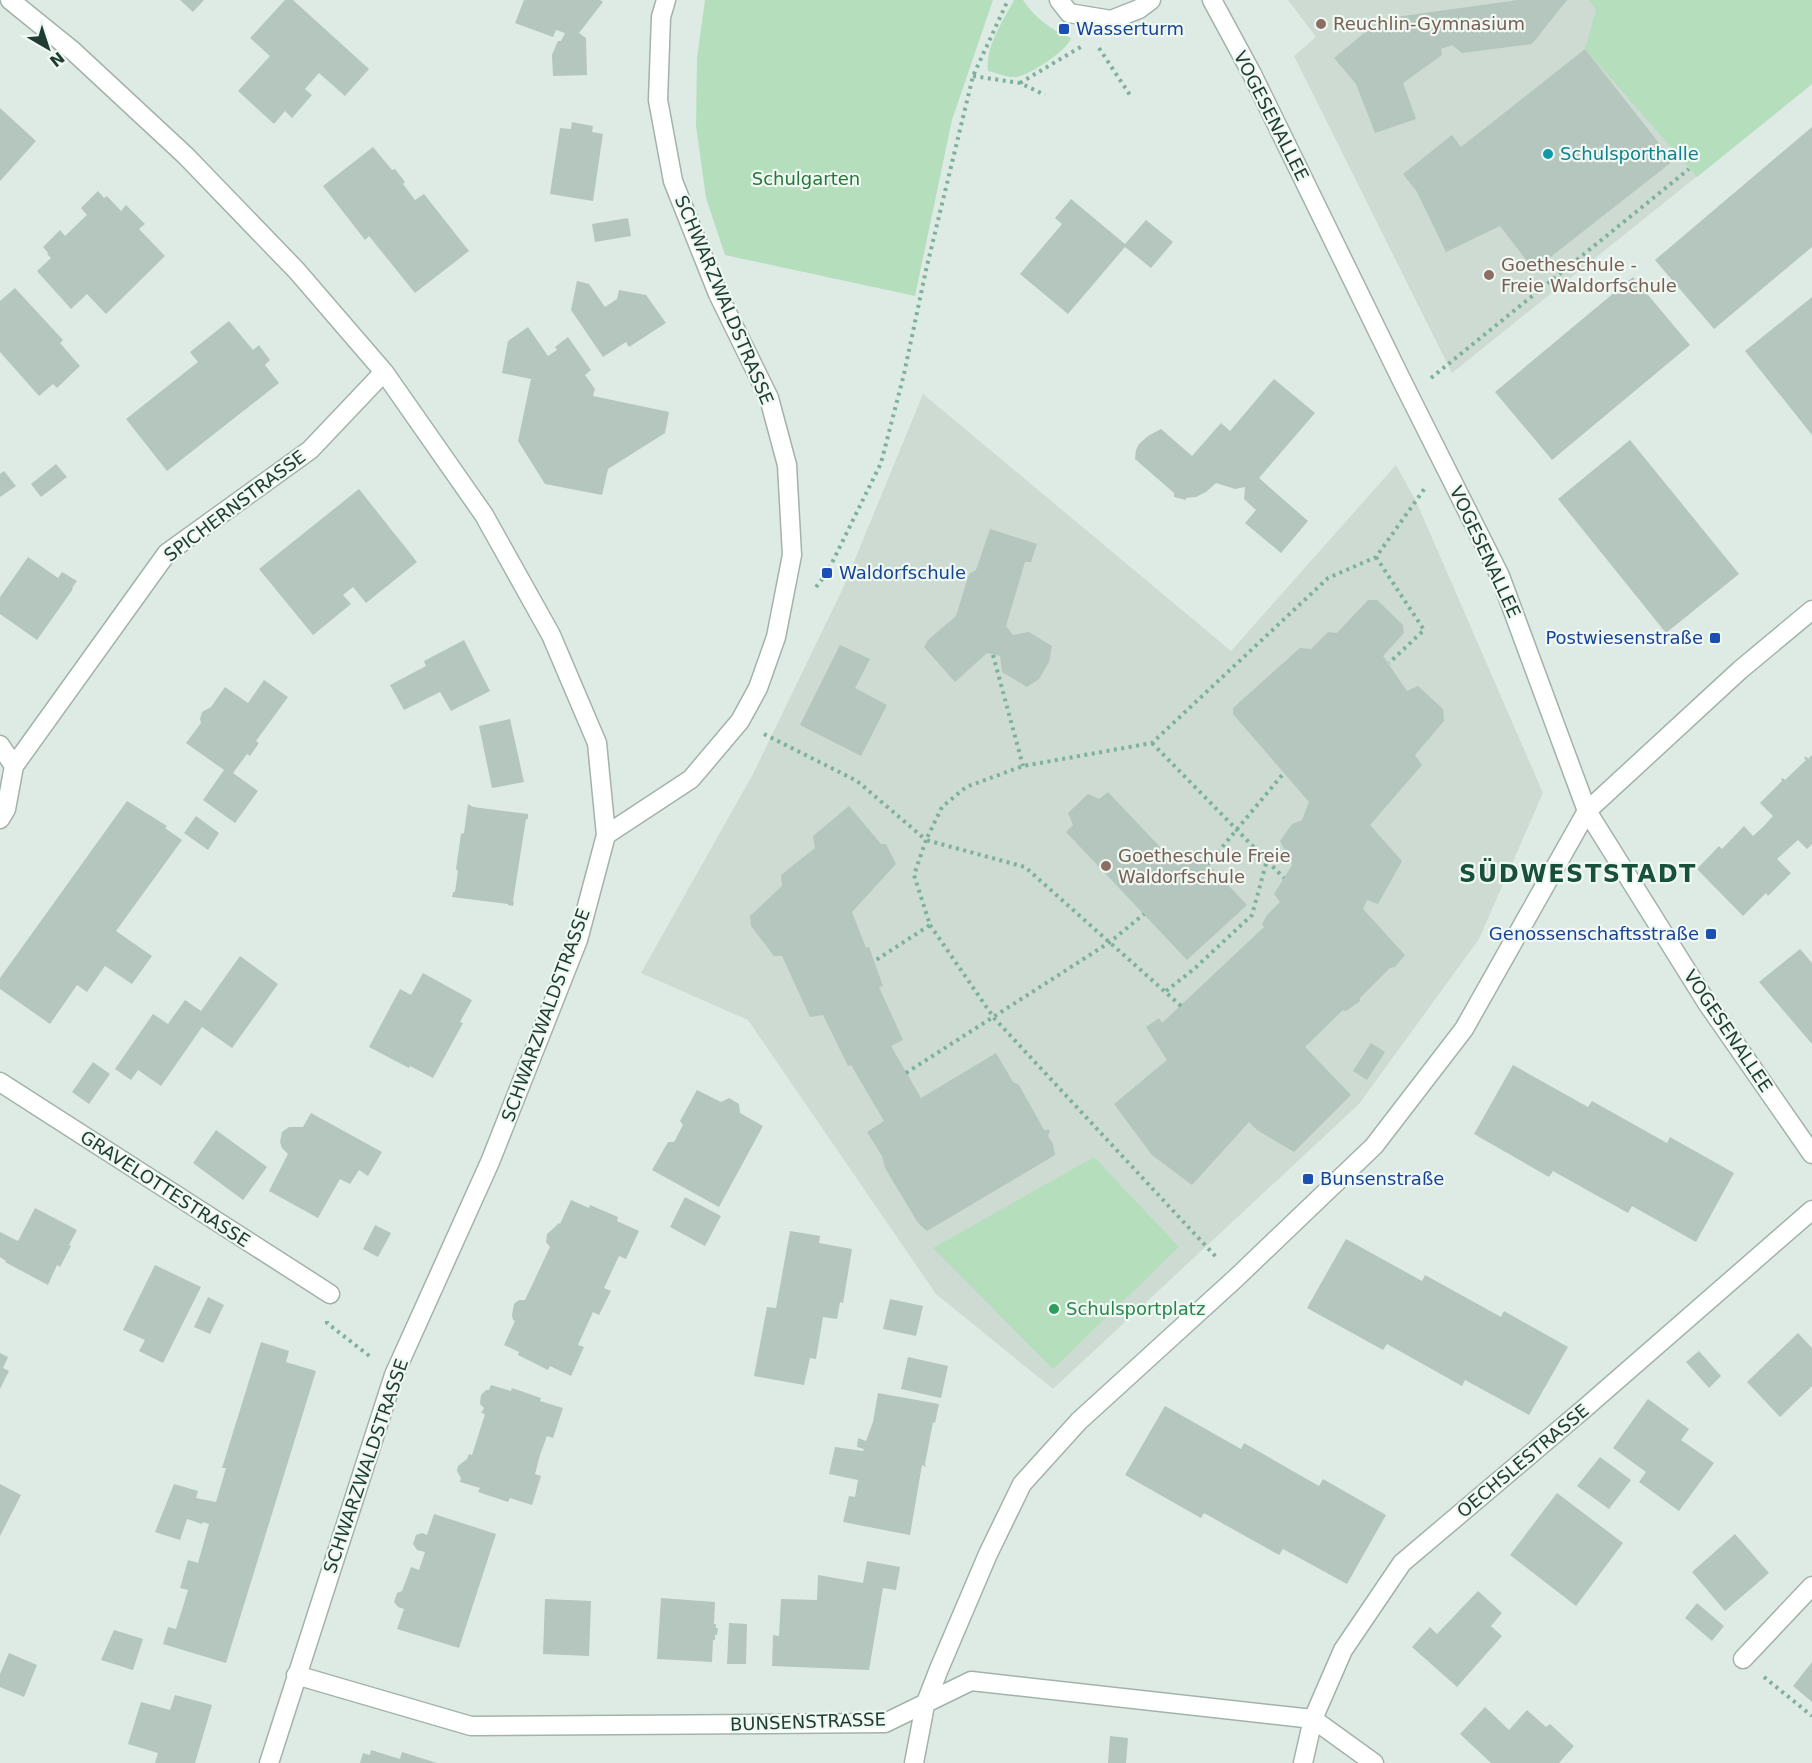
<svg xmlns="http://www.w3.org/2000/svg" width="1812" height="1763" font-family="'DejaVu Sans',sans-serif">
	<rect width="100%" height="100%" fill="#deebe4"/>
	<path fill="#cddbd3" d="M 1288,0 L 1812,0 L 1812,84 L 1452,373 L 1294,56 L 1316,37 Z
		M 923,394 L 1231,651 L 1396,465 L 1416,501 L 1543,793 L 1479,939 L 1359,1104 L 1053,1389 L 936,1294 L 748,1020 L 641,973 L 753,774 L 844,586 Z"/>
	<path fill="#b5dfbc" d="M 705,0 L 993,0 L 952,120 L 915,296 L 725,255 L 706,198 L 696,126 L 697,58 Z
		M 1014,0 L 1023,0 C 1036,19 1050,29 1071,38 C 1067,51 1031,74 1017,77 C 1009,78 996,73 988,71 C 985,47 1003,21 1014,0 Z
		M 1589,0 L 1812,0 L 1812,84 L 1697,177 L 1585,49 L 1596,10 Z
		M 1094,1157 L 1179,1247 L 1053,1369 L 933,1248 Z"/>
	<path fill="#b4c6bd" d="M 180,0 L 204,0 L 193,12 Z
		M 285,0 L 293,0 L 369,69 L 345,96 L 319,73 L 305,89 L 312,95 L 292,118 L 285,111 L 274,124 L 238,91 L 270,56 L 250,38 Z
		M 524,0 L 600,0 L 603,2 L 579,33 L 586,38 L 587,75 L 553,76 L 552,55 L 558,41 L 561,41 L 565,33 L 556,30 L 553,37 L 515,23 Z
		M 1518,0 L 1567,0 L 1532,44 L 1462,53 L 1452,45 L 1441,49 L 1442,55 L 1403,83 L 1416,119 L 1375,133 L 1356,84 L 1334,58 L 1381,19 Z
		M 1585,49 L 1673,161 L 1534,270 L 1500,226 L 1446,252 L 1417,192 L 1403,174 L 1452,135 L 1461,147 Z
		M 0,108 L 36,141 L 0,181 Z
		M 572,122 L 593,126 L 592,132 L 603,134 L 593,201 L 550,194 L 560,128 L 571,129 Z
		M 1812,127 L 1812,247 L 1714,329 L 1655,260 Z
		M 373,147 L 392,170 L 395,169 L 405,182 L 403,184 L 415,200 L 424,194 L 469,251 L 415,293 L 369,236 L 365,240 L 323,186 Z
		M 98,191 L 104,198 L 107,196 L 121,211 L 126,205 L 145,224 L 139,229 L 165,256 L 106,314 L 87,294 L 71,309 L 37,271 L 51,258 L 47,254 L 48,253 L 43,247 L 60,230 L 65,236 L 87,215 L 81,208 Z
		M 1071,199 L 1125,244 L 1146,220 L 1173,242 L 1151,268 L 1125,247 L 1068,314 L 1020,274 L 1062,224 L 1055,218 Z
		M 628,218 L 631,236 L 595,242 L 592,224 Z
		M 1633,277 L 1690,345 L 1552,460 L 1495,392 Z
		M 577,281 L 589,284 L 605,307 L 617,299 L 619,290 L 646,295 L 666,323 L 629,347 L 626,342 L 603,357 L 571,310 Z
		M 15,288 L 63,340 L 60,343 L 80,366 L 57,388 L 53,384 L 39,396 L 0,352 L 0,301 Z
		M 1812,297 L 1812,435 L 1745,351 Z
		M 229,321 L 253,350 L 259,345 L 270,360 L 265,365 L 279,383 L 167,471 L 126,419 L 198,362 L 190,352 Z
		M 528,327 L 548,356 L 557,350 L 555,347 L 568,337 L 591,370 L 585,375 L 595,389 L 593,396 L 669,412 L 665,433 L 608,469 L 602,495 L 545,484 L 518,441 L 531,379 L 502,373 L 508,341 Z
		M 1274,379 L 1315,413 L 1259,478 L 1308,521 L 1281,553 L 1245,523 L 1256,510 L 1244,499 L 1245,487 L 1235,489 L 1216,483 L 1206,492 L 1196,497 L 1186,498 L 1186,500 L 1174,497 L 1174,493 L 1135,459 L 1136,450 L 1139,444 L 1148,436 L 1161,429 L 1192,456 L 1221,423 L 1230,431 Z
		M 1630,440 L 1739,574 L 1666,633 L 1558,499 Z
		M 56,464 L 67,477 L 41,497 L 31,484 Z
		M 4,471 L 16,486 L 0,497 L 0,474 Z
		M 359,489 L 417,562 L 366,603 L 353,587 L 343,595 L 351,604 L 313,635 L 259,569 Z
		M 990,529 L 1037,544 L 1031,562 L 1025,562 L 1006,626 L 1013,635 L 1029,632 L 1052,646 L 1049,662 L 1039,679 L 1027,687 L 1002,672 L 1000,656 L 987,653 L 955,682 L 924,647 L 928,640 L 956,616 L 969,574 L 976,570 Z
		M 28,557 L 58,578 L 62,572 L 77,581 L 72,588 L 73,589 L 37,640 L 0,614 L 0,597 Z
		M 1368,600 L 1377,600 L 1403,625 L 1404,633 L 1383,656 L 1407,691 L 1418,686 L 1443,709 L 1444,721 L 1415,755 L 1422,765 L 1370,825 L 1402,861 L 1378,904 L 1367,900 L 1363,909 L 1405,955 L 1395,967 L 1390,968 L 1360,998 L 1360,1001 L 1346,1011 L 1343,1010 L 1305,1047 L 1351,1095 L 1294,1152 L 1257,1130 L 1249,1122 L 1192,1185 L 1152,1155 L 1114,1104 L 1167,1060 L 1146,1027 L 1159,1018 L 1162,1023 L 1264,927 L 1262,924 L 1267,915 L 1280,902 L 1274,894 L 1292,865 L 1280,841 L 1292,824 L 1302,820 L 1309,802 L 1233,714 L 1233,708 L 1300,648 L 1311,649 L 1328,632 L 1337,633 Z
		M 464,640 L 490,691 L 451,711 L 440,692 L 404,710 L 390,685 L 426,666 L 424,661 Z
		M 840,645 L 870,659 L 855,688 L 887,705 L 861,756 L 800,725 Z
		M 264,680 L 288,697 L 256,741 L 259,743 L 250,756 L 247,754 L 233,773 L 258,791 L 235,823 L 203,800 L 224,770 L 186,743 L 201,723 L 200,719 L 202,712 L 211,707 L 225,687 L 248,703 Z
		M 510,719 L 524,782 L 492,788 L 479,726 Z
		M 1812,755 L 1812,844 L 1807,849 L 1798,840 L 1777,859 L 1791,873 L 1768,896 L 1766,893 L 1743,916 L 1697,869 L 1719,846 L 1722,849 L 1744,826 L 1753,836 L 1764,826 L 1773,816 L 1760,803 L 1782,781 L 1781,779 L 1783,778 L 1785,780 L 1806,760 L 1804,758 L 1806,756 L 1808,759 Z
		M 1108,792 L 1178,866 L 1195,850 L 1247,905 L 1187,960 L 1066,832 L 1073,825 L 1068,813 L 1088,794 L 1099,799 Z
		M 127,801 L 167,826 L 165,828 L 182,840 L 116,931 L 152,956 L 132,984 L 105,966 L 87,992 L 77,985 L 50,1024 L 0,989 L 0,978 Z
		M 468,804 L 473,807 L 528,814 L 528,819 L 526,819 L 513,901 L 514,902 L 513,906 L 508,905 L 508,904 L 452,897 L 453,892 L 455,892 L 458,871 L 456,869 L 461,834 L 464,833 Z
		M 849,806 L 881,844 L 886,844 L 896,864 L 852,912 L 866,948 L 869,947 L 883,986 L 879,987 L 903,1040 L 891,1046 L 921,1098 L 996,1053 L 1013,1082 L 1019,1085 L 1044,1130 L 1050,1130 L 1048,1136 L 1053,1144 L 1055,1155 L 927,1231 L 918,1223 L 885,1168 L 882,1156 L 867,1132 L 884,1121 L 851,1065 L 848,1066 L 823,1015 L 810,1017 L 782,956 L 774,956 L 751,926 L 750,916 L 782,886 L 781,875 L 815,848 L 813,836 Z
		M 196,816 L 219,833 L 208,850 L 184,833 Z
		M 1800,949 L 1812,963 L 1812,1044 L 1759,982 Z
		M 240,956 L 278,984 L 232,1048 L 202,1027 L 161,1086 L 138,1070 L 131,1080 L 115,1069 L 153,1014 L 168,1024 L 185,1000 L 201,1011 Z
		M 423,973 L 472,1000 L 460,1022 L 463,1023 L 433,1078 L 410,1066 L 409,1068 L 369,1047 L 400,989 L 411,995 Z
		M 1371,1043 L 1385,1052 L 1367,1080 L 1353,1071 Z
		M 93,1062 L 110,1074 L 89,1104 L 72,1092 Z
		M 1513,1065 L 1588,1107 L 1592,1101 L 1667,1143 L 1670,1137 L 1734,1173 L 1696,1242 L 1632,1206 L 1628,1213 L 1553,1171 L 1549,1177 L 1474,1134 Z
		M 697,1090 L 721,1102 L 729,1098 L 739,1104 L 740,1113 L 763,1126 L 719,1207 L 652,1170 L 668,1142 L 674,1142 L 683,1125 L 680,1121 Z
		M 311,1113 L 382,1152 L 368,1176 L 359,1170 L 350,1184 L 340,1179 L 318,1218 L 269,1191 L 288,1154 L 282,1148 L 280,1142 L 282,1132 L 289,1127 L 303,1127 Z
		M 216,1130 L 267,1167 L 243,1200 L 193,1163 Z
		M 685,1197 L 721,1216 L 705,1246 L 670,1227 Z
		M 571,1200 L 589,1208 L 590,1205 L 618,1217 L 617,1221 L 639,1231 L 626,1259 L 619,1256 L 604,1288 L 611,1291 L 599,1315 L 593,1312 L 578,1345 L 584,1347 L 571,1376 L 550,1366 L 548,1370 L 518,1355 L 519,1352 L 504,1345 L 515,1321 L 513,1320 L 512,1315 L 514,1304 L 519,1300 L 525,1300 L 550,1247 L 546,1242 L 547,1234 L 556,1226 L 558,1223 L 560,1224 Z
		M 35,1208 L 77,1230 L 69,1245 L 71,1246 L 60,1267 L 57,1265 L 48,1285 L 5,1262 L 6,1261 L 0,1257 L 0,1232 L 18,1241 Z
		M 375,1225 L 391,1233 L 378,1257 L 363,1249 Z
		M 790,1231 L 820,1236 L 819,1243 L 852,1249 L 843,1303 L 840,1302 L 837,1319 L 823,1317 L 816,1359 L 810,1358 L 804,1385 L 754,1376 L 767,1307 L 776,1308 Z
		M 1346,1239 L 1422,1281 L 1425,1275 L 1501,1317 L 1504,1311 L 1568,1347 L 1529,1415 L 1465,1380 L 1462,1386 L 1387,1344 L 1383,1350 L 1307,1308 Z
		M 155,1265 L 201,1287 L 163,1363 L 139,1351 L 145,1340 L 123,1330 Z
		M 208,1297 L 224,1305 L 210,1334 L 194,1327 Z
		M 890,1299 L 923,1306 L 916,1336 L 883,1329 Z
		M 1798,1333 L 1812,1348 L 1812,1386 L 1780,1417 L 1747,1382 Z
		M 261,1342 L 289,1351 L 286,1362 L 316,1371 L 226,1663 L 163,1644 L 168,1627 L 176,1629 L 188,1590 L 180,1588 L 188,1560 L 198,1563 L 209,1524 L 203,1522 L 202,1524 L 187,1519 L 180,1540 L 155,1532 L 174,1484 L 198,1491 L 196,1498 L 216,1502 L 226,1468 L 222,1468 Z
		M 1699,1351 L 1721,1376 L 1709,1388 L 1686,1362 Z
		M 0,1353 L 8,1357 L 3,1368 L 9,1371 L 0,1389 Z
		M 908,1357 L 948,1366 L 941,1398 L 901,1389 Z
		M 491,1385 L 511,1391 L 512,1388 L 541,1398 L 540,1401 L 563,1408 L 553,1438 L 547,1436 L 540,1455 L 535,1474 L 541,1476 L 532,1505 L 510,1498 L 508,1502 L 478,1492 L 480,1488 L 460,1482 L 461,1478 L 457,1471 L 458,1466 L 467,1459 L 469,1454 L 472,1455 L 485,1414 L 481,1413 L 484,1408 L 480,1404 L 481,1395 L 486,1390 L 489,1390 Z
		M 878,1393 L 939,1404 L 935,1423 L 933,1422 L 925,1464 L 926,1467 L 922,1465 L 910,1535 L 843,1522 L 849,1496 L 855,1497 L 858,1480 L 829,1474 L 835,1447 L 863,1451 L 864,1449 L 857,1447 L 858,1438 L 866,1441 L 873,1422 Z
		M 1648,1399 L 1689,1429 L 1681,1440 L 1714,1463 L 1679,1511 L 1639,1482 L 1646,1472 L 1613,1448 Z
		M 1165,1406 L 1241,1449 L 1244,1443 L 1319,1486 L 1323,1479 L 1386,1515 L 1347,1584 L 1283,1549 L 1279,1555 L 1204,1513 L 1201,1518 L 1125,1475 Z
		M 1600,1457 L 1631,1480 L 1609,1509 L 1577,1486 Z
		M 0,1484 L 21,1495 L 0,1536 Z
		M 1557,1493 L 1623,1543 L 1576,1606 L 1510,1555 Z
		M 434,1514 L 496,1534 L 459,1648 L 397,1629 L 404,1609 L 398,1607 L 394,1602 L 397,1593 L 402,1591 L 411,1567 L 419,1570 L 425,1552 L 417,1550 L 413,1544 L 416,1535 L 422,1533 L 427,1535 Z
		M 1735,1534 L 1769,1573 L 1725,1611 L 1692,1572 Z
		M 867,1561 L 900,1567 L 896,1590 L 883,1588 L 869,1670 L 772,1666 L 773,1635 L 779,1636 L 781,1599 L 817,1600 L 818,1575 L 863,1583 Z
		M 1478,1591 L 1502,1613 L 1491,1626 L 1502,1636 L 1457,1687 L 1412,1647 L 1430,1627 L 1437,1634 Z
		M 661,1598 L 715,1602 L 714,1624 L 716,1624 L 716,1628 L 718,1628 L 717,1635 L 715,1635 L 715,1640 L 713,1640 L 712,1662 L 657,1659 Z
		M 545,1599 L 591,1601 L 589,1656 L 543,1654 Z
		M 1697,1603 L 1724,1626 L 1712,1641 L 1685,1618 Z
		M 729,1623 L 747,1624 L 746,1664 L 727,1664 Z
		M 114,1630 L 143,1639 L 133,1670 L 101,1660 Z
		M 9,1653 L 37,1665 L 24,1697 L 0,1687 L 0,1674 Z
		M 1812,1662 L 1812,1702 L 1793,1686 Z
		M 175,1695 L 212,1705 L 195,1763 L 155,1763 L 158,1753 L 128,1744 L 141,1702 L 170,1710 Z
		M 1485,1707 L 1509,1730 L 1527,1710 L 1546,1727 L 1550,1724 L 1574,1746 L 1559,1763 L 1491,1763 L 1460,1734 Z
		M 1110,1736 L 1128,1738 L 1126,1763 L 1108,1763 Z
		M 371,1750 L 400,1759 L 402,1752 L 437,1763 L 360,1763 L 363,1753 L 370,1755 Z"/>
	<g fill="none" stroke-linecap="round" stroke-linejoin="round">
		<g stroke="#a1b3ab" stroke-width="21">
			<path id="minor" d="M 10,0 L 73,51 L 186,156 L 297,271 L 384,372 L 484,515 L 551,635 L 597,743 L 606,835 L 578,940 L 490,1162 L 394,1375 L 269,1763
				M 1059,0 L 1069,13 L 1111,20 L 1139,9 L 1151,0
				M 1212,0 L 1252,74 L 1402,381 L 1500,576 L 1587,811 L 1707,1003 L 1812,1154
				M 0,745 L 14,766 L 6,809 L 0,819
				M 14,766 L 167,553 L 310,450 L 384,372
				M 606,835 L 691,779 L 740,721 L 758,688 L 776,637 L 792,555 L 787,465 L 769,398 L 718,294 L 673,181 L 658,100 L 661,17 L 666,0
				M 0,1082 L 330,1294
				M 1743,1659 L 1812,1586
				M 296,1675 L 471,1726 L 885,1723 L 971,1681 L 1313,1719 L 1374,1763
				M 914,1763 L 925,1705 L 939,1669 L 988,1554 L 1022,1484 L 1079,1421 L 1236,1278 L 1374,1146 L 1464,1029 L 1587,811 L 1740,670 L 1812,610
				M 1303,1763 L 1313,1719 L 1343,1650 L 1402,1563 L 1585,1408 L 1812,1210"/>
		</g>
		<path stroke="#7cb29b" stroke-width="4" stroke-dasharray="3 4.5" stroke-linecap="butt" d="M 1099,48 L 1130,95
			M 973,76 L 1020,83 L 1045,95
			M 1020,83 L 1084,45
			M 1431,378 L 1689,169
			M 1376,557 L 1424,630 L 1389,663
			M 816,587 L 827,573 L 881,463 L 904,374 L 926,270 L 973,76 L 1008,0
			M 993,655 L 1023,766
			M 764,734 L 857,781 L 926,840 L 914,875 L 930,925 L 873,962
			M 1152,743 L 1284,878
			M 1208,864 L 1283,774
			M 930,925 L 994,1018 L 1217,1258
			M 1166,991 L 1194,969 L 1252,915 L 1267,860
			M 1181,1006 L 1025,867 L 926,840 L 942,807 L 966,787 L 1023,766 L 1152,743 L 1328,578 L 1376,557 L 1425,488
			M 906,1073 L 1110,942 L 1144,914
			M 327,1321 L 327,1323 L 372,1358
			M 1764,1677 L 1812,1716"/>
		<use href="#minor" stroke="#fff" stroke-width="18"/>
	</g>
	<g fill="#8d6e63" stroke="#eff8f2" stroke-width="2">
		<circle cx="1321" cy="24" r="6"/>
		<circle cx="1489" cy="275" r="6"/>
		<circle cx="1106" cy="866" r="6"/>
	</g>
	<g fill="#1a4fb4" stroke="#eff8f2" stroke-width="2">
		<rect x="1058" y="23" width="12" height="12" rx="3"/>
		<rect x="821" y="567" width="12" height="12" rx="3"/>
		<rect x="1709" y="632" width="12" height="12" rx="3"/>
		<rect x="1705" y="928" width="12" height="12" rx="3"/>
		<rect x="1302" y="1173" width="12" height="12" rx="3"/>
	</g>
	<circle fill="#0f9aa8" stroke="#eff8f2" stroke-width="2" cx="1548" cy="154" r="6"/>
	<circle fill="#2e9e5b" stroke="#eff8f2" stroke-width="2" cx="1054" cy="1309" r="6"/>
	<g text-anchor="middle" stroke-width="4.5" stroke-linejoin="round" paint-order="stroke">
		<g font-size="18" fill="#785e54" stroke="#eff8f2" text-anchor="start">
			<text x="1333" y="30">Reuchlin-Gymnasium</text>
			<text x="1501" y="271">Goetheschule -<tspan x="1501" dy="21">Freie Waldorfschule</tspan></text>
			<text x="1118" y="862">Goetheschule Freie<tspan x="1118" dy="21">Waldorfschule</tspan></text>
		</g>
		<g font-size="18" fill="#164399" stroke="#eff8f2" text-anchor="start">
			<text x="1076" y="35">Wasserturm</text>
			<text x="839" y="579">Waldorfschule</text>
			<text x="1703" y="644" text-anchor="end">Postwiesenstraße</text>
			<text x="1699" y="940" text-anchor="end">Genossenschaftsstraße</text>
			<text x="1320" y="1185">Bunsenstraße</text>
		</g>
		<g font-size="18" fill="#1e3c31" stroke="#eff8f2">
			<text transform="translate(1271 116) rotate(63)" y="6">VOGESENALLEE</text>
			<text transform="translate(724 300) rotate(67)" y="6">SCHWARZWALDSTRASSE</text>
			<text transform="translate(235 506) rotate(-37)" y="6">SPICHERNSTRASSE</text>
			<text transform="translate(1485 552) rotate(65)" y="6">VOGESENALLEE</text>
			<text transform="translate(546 1015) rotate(-70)" y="6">SCHWARZWALDSTRASSE</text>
			<text transform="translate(1728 1031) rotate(56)" y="6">VOGESENALLEE</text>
			<text transform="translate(165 1189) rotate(33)" y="6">GRAVELOTTESTRASSE</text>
			<text transform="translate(1523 1461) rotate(-40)" y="6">OECHSLESTRASSE</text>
			<text transform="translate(366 1466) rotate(-71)" y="6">SCHWARZWALDSTRASSE</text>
			<text transform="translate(808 1722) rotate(-2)" y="6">BUNSENSTRASSE</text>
		</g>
		<g font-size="18" fill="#0d838f" stroke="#eff8f2" text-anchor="start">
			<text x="1560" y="160">Schulsporthalle</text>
		</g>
		<g font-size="18" fill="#26763b" stroke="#eff8f2">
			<text x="806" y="185">Schulgarten</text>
		</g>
		<g font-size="18" fill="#27864d" stroke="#eff8f2" text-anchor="start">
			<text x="1066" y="1315">Schulsportplatz</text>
		</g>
		<g font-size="24" font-weight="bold" letter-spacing="1.5" fill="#19503c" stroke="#eff8f2">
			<text x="1578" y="882">SÜDWESTSTADT</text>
		</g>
	</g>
	<g transform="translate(48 48) rotate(141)" stroke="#eff8f2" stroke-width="4.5" paint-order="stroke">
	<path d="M0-4.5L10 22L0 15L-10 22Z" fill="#1e3c31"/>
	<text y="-9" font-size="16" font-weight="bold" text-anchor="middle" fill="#1e3c31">N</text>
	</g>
</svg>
